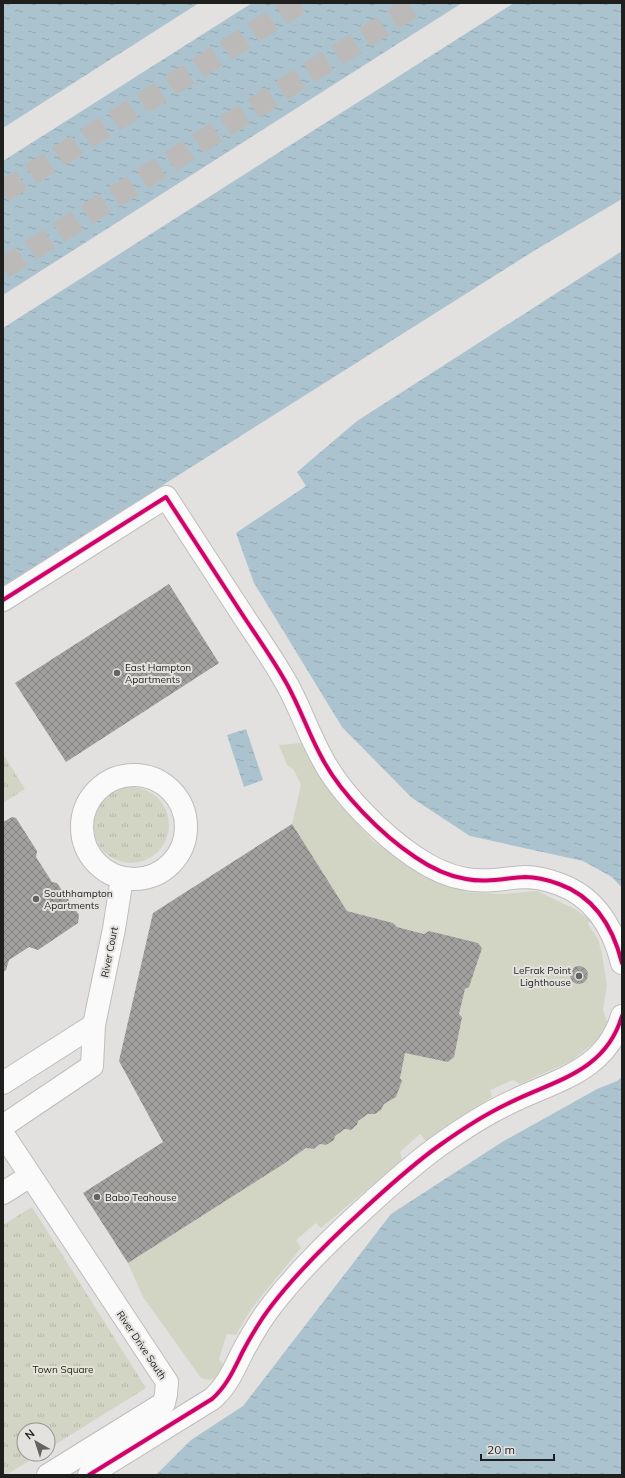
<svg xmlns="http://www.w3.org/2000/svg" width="625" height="1478" font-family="Mulish,sans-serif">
	<defs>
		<pattern id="park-tufts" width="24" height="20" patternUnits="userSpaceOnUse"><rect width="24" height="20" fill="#d3d5c4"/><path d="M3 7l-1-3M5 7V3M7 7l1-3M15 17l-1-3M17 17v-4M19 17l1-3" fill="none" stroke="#b5b6a8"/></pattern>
		<pattern id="water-ripples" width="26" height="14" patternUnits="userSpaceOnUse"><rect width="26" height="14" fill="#abc3cf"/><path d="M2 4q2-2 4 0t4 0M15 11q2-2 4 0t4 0" fill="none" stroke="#93a7b1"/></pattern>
		<pattern id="building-cross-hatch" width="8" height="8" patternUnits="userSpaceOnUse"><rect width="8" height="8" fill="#a1a09f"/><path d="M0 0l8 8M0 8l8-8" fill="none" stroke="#838281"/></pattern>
	</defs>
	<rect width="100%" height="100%" fill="#e2e1df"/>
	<path fill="#d3d5c4" d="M 301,743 L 337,802 L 372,840 L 421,873 L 467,892 L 501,894 L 537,891 L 575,909 L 590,920 L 588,924 L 598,939 L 602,954 L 607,985 L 603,1010 L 608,1025 L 595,1042 L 573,1060 L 520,1084 L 513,1080 L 490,1090 L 492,1097 L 426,1141 L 420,1134 L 400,1152 L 402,1160 L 321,1228 L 316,1223 L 296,1240 L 301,1248 L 251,1309 L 236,1335 L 227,1334 L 219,1359 L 223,1364 C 218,1376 215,1383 201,1378 L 143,1297 L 128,1263 L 282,1165 L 306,1148 L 314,1149 L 320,1144 L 326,1145 L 334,1140 L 335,1136 L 345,1129 L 351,1130 L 357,1126 L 358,1121 L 368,1114 L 375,1114 L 381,1110 L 384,1104 L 396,1097 L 402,1081 L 400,1078 L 405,1053 L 462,1017 L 459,1014 L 465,989 L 469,986 L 430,931 L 424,934 L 397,927 L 393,923 L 347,911 L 305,847 L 292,824 L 301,785 L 294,770 L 287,765 L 279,745 Z"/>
	<path fill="url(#park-tufts)" d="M 3,754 L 25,789 L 3,803 Z
		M93 825a38 38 0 1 1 76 0a38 38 0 1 1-76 0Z
		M 32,1207 L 146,1388 L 48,1449 L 48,1430 L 24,1430 L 24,1454 L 40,1454 L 6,1475 L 3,1475 L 3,1225 Z"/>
	<path fill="url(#water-ripples)" d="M 3,3 L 622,3 L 622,199 L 537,249 L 3,586 Z
		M 622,251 L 622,888 L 612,877 L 583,861 L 470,836 L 412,798 L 342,727 L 254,583 L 236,533 L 306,486 L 297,472 L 357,421 Z
		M 246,729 L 263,780 L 244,787 L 227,735 Z
		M 622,1077 L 622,1475 L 156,1475 L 191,1440 L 243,1406 L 391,1214 L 502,1142 L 597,1089 L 617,1081 Z"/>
	<path fill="#e2e1df" d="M 199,3 L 252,3 L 3,161 L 3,128 Z
		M 462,3 L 514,3 L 3,328 L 3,295 Z"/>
	<path fill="url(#building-cross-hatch)" d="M 169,584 L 219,663 L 66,762 L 15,683 Z
		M 12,817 L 16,818 L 37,851 L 36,857 L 52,882 L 57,883 L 79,915 L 78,923 L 38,950 L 29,947 L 9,960 L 6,970 L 3,972 L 3,822 Z
		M 292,824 L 347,911 L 393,923 L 397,927 L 424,934 L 429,931 L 478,943 L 482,948 L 469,987 L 465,989 L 459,1014 L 462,1017 L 454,1057 L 448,1062 L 405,1053 L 400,1078 L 402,1081 L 396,1097 L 384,1104 L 381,1110 L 375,1114 L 368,1114 L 358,1121 L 357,1125 L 351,1130 L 345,1129 L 335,1136 L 334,1140 L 326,1145 L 320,1144 L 314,1149 L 306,1148 L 282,1165 L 128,1263 L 83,1193 L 163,1142 L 119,1061 L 153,913 Z
		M570 975a9 9 0 1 1 18 0a9 9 0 1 1-18 0Z"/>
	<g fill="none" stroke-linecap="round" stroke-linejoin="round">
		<path stroke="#bbbab8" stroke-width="22" stroke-dasharray="22 11" stroke-linecap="butt" d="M 3,192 L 300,3
			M 3,268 L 419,3"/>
		<g stroke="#bebdbb" stroke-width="24">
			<path id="minor" d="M 3,600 L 166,497 C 192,537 218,577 244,617 C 258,638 272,658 284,679 C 299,704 308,733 322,758 C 340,793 382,835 415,857 C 431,868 447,876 466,879 C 486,883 505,878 525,877 C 537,877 548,880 559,884 C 595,897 613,927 622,963
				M82 827a52 52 0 1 1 104 0a52 52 0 1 1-104 0Z
				M 3,1083 L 94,1025
				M 3,1126 L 92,1066 L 94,1025 L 114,929 L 122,878
				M 3,1134 L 167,1382 L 166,1394 L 164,1403 L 48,1475
				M 3,1193 L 30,1176
				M 89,1475 L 212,1399 C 227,1386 234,1369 243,1351 C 251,1336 261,1319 272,1305 C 299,1270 331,1239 364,1209 C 388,1187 413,1164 440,1145 C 461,1130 484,1115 507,1104 C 554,1080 605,1073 622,1016"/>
		</g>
		<use href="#minor" stroke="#fbfafa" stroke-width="22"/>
		<g stroke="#e3e2de" stroke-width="6">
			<path id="cycleway" d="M 3,600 L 166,497 C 192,537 218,577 244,617 C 258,638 272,658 284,679 C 299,704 308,733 322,758 C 340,793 382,835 415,857 C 431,868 447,876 466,879 C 486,883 505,878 525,877 C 537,877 548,880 559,884 C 595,897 613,927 622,963
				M 89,1475 L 212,1399 C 227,1386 234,1369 243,1351 C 251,1336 261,1319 272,1305 C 299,1270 331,1239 364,1209 C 388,1187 413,1164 440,1145 C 461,1130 484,1115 507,1104 C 554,1080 605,1073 622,1016"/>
		</g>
		<use href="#cycleway" stroke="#d6006c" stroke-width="4"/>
	</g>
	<g fill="#636362" stroke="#e3e2de" stroke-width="1.5">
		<circle cx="117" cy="673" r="4"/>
		<circle cx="36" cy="899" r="4"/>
		<circle cx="579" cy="976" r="4"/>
		<circle cx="97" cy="1197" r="4"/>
	</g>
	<g text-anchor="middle" stroke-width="4" stroke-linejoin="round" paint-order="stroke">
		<g font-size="10" fill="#1f1f1e" stroke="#e3e2de" text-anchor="start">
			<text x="125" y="671">East Hampton<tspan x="125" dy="12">Apartments</tspan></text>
			<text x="44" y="897">Southhampton<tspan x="44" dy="12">Apartments</tspan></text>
			<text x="571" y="974" text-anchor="end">LeFrak Point<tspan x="571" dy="12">Lighthouse</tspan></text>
			<text x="105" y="1201">Babo Teahouse</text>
		</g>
		<g font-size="10" fill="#1f1f1e" stroke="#e3e2de">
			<text transform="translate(109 952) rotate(-79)" y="4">River Court</text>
			<text transform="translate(142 1345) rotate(56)" y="4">River Drive South</text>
		</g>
		<g font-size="10" fill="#272c03" stroke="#e3e2de">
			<text x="63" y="1373">Town Square</text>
		</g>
	</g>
	<rect width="625" height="1478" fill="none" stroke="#1f1f1e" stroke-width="8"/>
	<g transform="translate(36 1442) rotate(321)"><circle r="19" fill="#e3e2de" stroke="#959491"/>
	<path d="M0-3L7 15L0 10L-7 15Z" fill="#636362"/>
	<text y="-6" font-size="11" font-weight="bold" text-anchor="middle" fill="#1f1f1e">N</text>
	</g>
	<path d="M481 1454v6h73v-6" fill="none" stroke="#1f1f1e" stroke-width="2"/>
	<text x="487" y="1454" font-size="12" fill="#1f1f1e" stroke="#e3e2de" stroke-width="3" paint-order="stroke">20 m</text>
</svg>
